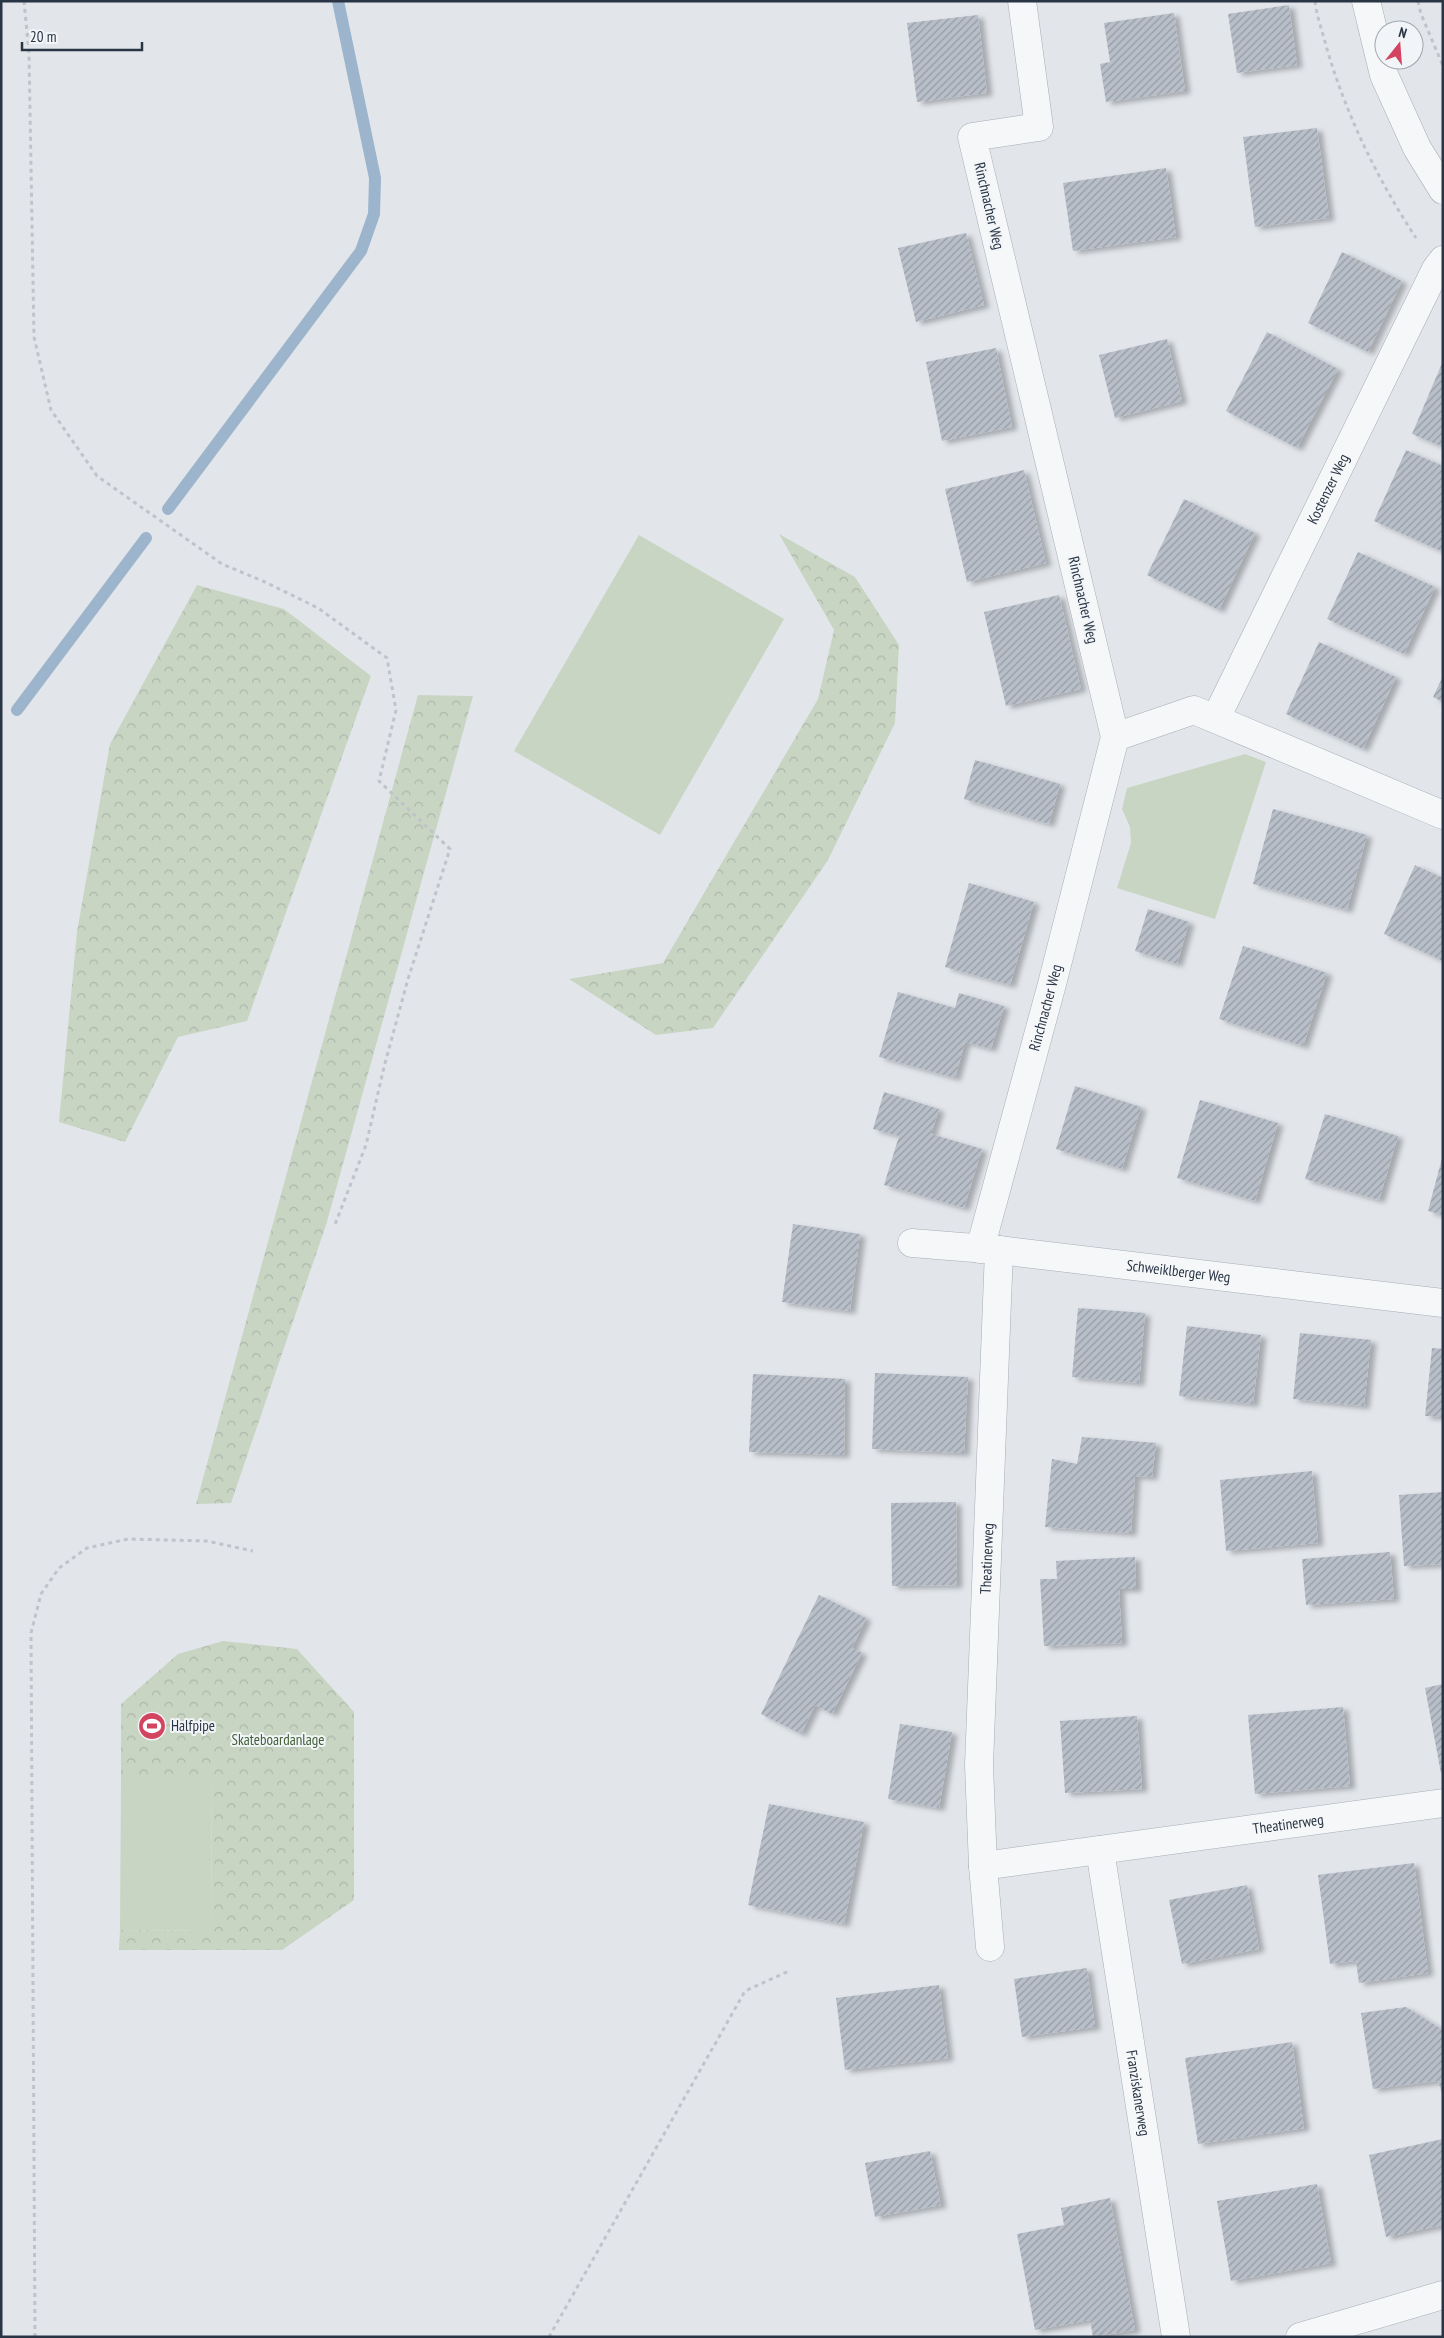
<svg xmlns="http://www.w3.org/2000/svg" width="1444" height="2338" font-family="'PT Sans Narrow',sans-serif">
	<defs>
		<pattern id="forest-crowns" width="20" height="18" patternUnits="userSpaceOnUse" patternTransform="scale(1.25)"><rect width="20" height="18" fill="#c8d5c3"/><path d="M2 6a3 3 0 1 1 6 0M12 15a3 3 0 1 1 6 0" fill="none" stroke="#acb7a9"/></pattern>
		<pattern id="building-hatch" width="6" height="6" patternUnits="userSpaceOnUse" patternTransform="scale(1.25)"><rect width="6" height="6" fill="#b9bfc9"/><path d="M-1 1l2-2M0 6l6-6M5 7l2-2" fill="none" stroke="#969ca5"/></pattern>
		<filter id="shadow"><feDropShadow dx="5.5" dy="3" stdDeviation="2.5" flood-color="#0004"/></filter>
	</defs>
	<rect width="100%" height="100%" fill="#e2e6eb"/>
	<path fill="#c8d5c3" d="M 639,535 L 784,619 L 660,835 L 514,751 Z
		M 1245,754 L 1266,762 L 1215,919 L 1117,888 L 1131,843 L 1130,827 L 1122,809 L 1127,788 Z
		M 121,1776 L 212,1776 L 211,1931 L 120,1930 Z"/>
	<path fill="url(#forest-crowns)" d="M 779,534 L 855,577 L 899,645 L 895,723 L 828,860 L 713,1028 L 656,1035 L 569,979 L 663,963 L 818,699 L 834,630 Z
		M 197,585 L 284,609 L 371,676 L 247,1021 L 178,1037 L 125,1142 L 59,1122 L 77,932 L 110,744 Z
		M 418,695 L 473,696 L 326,1225 L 231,1503 L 196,1504 Z
		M 223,1641 L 297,1649 L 354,1712 L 354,1900 L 282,1950 L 119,1950 L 120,1930 L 211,1931 L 212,1777 L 121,1776 L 121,1704 L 178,1654 Z"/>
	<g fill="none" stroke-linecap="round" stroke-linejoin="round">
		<path stroke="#9cb5cc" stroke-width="12" d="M 168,509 L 361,251 L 374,214 L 375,178 L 338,1
			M 17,710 L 146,538"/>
	</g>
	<path fill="url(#building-hatch)" filter="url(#shadow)" d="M 1289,5 L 1297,65 L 1237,73 L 1228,14 Z
		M 1174,13 L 1185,91 L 1106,102 L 1100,64 L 1110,62 L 1104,23 Z
		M 978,15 L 987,93 L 917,102 L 907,23 Z
		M 1317,128 L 1329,218 L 1255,227 L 1243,137 Z
		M 1166,168 L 1176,237 L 1073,251 L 1063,183 Z
		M 966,233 L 984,305 L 916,322 L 898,248 Z
		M 1342,252 L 1402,281 L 1368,352 L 1308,323 Z
		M 1267,332 L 1338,369 L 1297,448 L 1226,411 Z
		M 1167,339 L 1182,401 L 1115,418 L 1099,355 Z
		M 996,348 L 1012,427 L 942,441 L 926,362 Z
		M 1443,361 L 1443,447 L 1412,434 Z
		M 1406,450 L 1443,466 L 1443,552 L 1374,521 Z
		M 1024,470 L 1046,563 L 967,582 L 945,489 Z
		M 1184,499 L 1255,533 L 1219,610 L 1147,575 Z
		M 1358,552 L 1435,587 L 1404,654 L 1327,619 Z
		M 1059,595 L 1081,689 L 1006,706 L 984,612 Z
		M 1319,642 L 1396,677 L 1363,749 L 1286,714 Z
		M 1443,676 L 1443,702 L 1433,697 Z
		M 975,760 L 1060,784 L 1049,824 L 964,799 Z
		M 1273,809 L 1367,835 L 1347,910 L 1253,884 Z
		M 1415,865 L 1443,878 L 1443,961 L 1384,934 Z
		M 969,883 L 1034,902 L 1010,985 L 945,967 Z
		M 1148,909 L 1189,922 L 1177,964 L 1135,951 Z
		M 1243,946 L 1327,973 L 1303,1046 L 1219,1019 Z
		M 898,992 L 955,1008 L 959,993 L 1004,1006 L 991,1049 L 965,1042 L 955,1078 L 879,1057 Z
		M 1075,1086 L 1141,1107 L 1122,1169 L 1056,1149 Z
		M 884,1092 L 939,1109 L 931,1134 L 982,1149 L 964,1208 L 884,1185 L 899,1136 L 873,1129 Z
		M 1200,1100 L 1278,1123 L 1255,1201 L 1177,1178 Z
		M 1325,1114 L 1398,1136 L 1379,1200 L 1305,1179 Z
		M 1442,1158 L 1443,1158 L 1443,1215 L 1428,1211 Z
		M 793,1224 L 860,1234 L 850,1311 L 782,1302 Z
		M 1078,1308 L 1145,1313 L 1139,1383 L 1072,1377 Z
		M 1187,1326 L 1261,1335 L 1253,1404 L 1179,1396 Z
		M 1300,1333 L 1371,1340 L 1364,1406 L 1293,1399 Z
		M 1432,1348 L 1443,1349 L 1443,1417 L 1425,1416 Z
		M 875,1373 L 968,1377 L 964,1453 L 872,1449 Z
		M 753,1374 L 845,1379 L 844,1455 L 749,1452 Z
		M 1082,1437 L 1156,1443 L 1152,1477 L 1135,1476 L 1131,1533 L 1045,1527 L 1052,1459 L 1077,1464 Z
		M 1312,1471 L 1318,1543 L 1226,1551 L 1220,1480 Z
		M 1443,1492 L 1443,1564 L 1404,1566 L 1399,1495 Z
		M 956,1502 L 957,1585 L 892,1586 L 891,1503 Z
		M 1390,1552 L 1394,1599 L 1306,1605 L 1302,1559 Z
		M 1135,1557 L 1136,1589 L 1119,1589 L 1122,1643 L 1044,1646 L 1040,1579 L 1057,1579 L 1056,1561 Z
		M 819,1595 L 866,1618 L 852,1648 L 862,1653 L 832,1714 L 815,1705 L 801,1734 L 761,1714 Z
		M 1443,1684 L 1443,1773 L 1441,1773 L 1425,1688 Z
		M 1343,1707 L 1350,1786 L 1255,1794 L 1248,1715 Z
		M 1137,1716 L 1142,1789 L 1065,1793 L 1060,1721 Z
		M 900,1724 L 952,1732 L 939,1808 L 888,1799 Z
		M 769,1804 L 864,1822 L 844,1924 L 748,1905 Z
		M 1414,1863 L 1428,1973 L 1359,1983 L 1356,1961 L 1330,1964 L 1318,1875 Z
		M 1247,1885 L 1259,1949 L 1182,1964 L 1169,1900 Z
		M 1087,1968 L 1095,2027 L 1022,2037 L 1014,1979 Z
		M 939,1985 L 948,2058 L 845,2070 L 836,1998 Z
		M 1406,2007 L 1443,2030 L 1443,2096 L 1438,2081 L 1373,2089 L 1361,2013 Z
		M 1292,2042 L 1304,2128 L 1198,2144 L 1185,2058 Z
		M 1443,2139 L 1443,2225 L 1386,2237 L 1369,2155 Z
		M 930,2151 L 941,2205 L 875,2217 L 865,2163 Z
		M 1317,2184 L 1331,2263 L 1231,2281 L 1217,2201 Z
		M 1110,2198 L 1135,2330 L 1093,2337 L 1090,2320 L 1035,2330 L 1017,2234 L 1064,2225 L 1061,2208 Z"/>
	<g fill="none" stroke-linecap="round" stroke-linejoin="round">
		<g stroke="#a7adb6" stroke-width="29">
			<g id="minor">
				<path d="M 1366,1 L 1384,75 L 1417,148 L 1443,190"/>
				<path id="s1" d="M 1216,718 L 1436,269 L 1443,260"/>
				<path d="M 1115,737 L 1194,710 L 1443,815"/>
				<path id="s2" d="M 912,1243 L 999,1250 L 1443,1303"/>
				<path id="s3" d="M 980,1249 L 1052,984 L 1115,737 L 972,137 L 1039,127 L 1022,1"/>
				<path id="s4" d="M 1100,1850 L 1176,2337"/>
				<path id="s5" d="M 983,1866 L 1443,1803"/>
				<path id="s6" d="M 990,1947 L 983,1866 L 979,1765 L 999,1250"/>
				<path d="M 1300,2337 L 1443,2295"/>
			</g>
		</g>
		<path stroke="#c0c4ca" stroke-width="3" stroke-dasharray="4 4" stroke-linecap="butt" d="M 24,1 L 29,53 L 34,337 L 51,410 L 97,476 L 222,564 L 265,582 L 318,608 L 387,658 L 396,710 L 379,781 L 450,849 L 408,979 L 384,1067 L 366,1145 L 334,1227
			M 1315,1 C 1317,18 1323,33 1327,49 C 1347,117 1378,180 1416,238
			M 1418,1 L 1421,14 L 1443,66
			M 35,2337 L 31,1633 L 41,1594 L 59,1568 L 87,1548 L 128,1539 L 207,1541 L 253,1551
			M 549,2337 L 745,1991 L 789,1971"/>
		<use href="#minor" stroke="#f5f7f9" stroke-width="28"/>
	</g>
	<defs>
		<g id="stadium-disc" transform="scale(1.4375)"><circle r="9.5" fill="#d34460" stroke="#f2f5f8"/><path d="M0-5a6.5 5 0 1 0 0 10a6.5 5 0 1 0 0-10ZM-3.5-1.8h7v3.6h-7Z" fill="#fff"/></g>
	</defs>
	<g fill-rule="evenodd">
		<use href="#stadium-disc" x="152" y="1726"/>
	</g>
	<g text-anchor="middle" stroke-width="4" stroke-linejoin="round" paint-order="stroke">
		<g font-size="15" fill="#293444" stroke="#f2f5f8">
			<text transform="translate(989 206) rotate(77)" y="5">Rinchnacher Weg</text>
			<text dy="5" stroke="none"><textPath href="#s1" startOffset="255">Kostenzer Weg</textPath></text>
			<text transform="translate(1083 600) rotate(77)" y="5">Rinchnacher Weg</text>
			<text dy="5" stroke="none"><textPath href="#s3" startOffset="250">Rinchnacher Weg</textPath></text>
			<text dy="5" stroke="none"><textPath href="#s2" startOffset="268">Schweiklberger Weg</textPath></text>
			<text dy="5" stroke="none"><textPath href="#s6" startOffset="389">Theatinerweg</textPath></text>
			<text dy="5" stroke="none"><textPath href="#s5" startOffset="308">Theatinerweg</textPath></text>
			<text dy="5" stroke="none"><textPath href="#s4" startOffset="246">Franziskanerweg</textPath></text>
		</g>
		<g font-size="15" fill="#293444" stroke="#f2f5f8" text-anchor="start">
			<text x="171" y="1731">Halfpipe</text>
		</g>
		<g font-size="15" fill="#406036" stroke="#f2f5f8">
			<text x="278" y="1745">Skateboardanlage</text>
		</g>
	</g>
	<rect width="1444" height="2338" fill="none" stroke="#293444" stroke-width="5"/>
	<g transform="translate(1399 45) rotate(17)"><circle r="24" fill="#f2f5f8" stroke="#a2a8b0"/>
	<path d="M0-4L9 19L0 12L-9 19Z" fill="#d34460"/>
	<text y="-8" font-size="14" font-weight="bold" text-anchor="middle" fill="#293444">N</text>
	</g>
	<path d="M22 42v8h120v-8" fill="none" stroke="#293444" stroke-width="2.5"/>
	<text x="30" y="42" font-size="15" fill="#293444" stroke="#f2f5f8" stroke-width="4" paint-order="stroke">20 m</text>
</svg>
